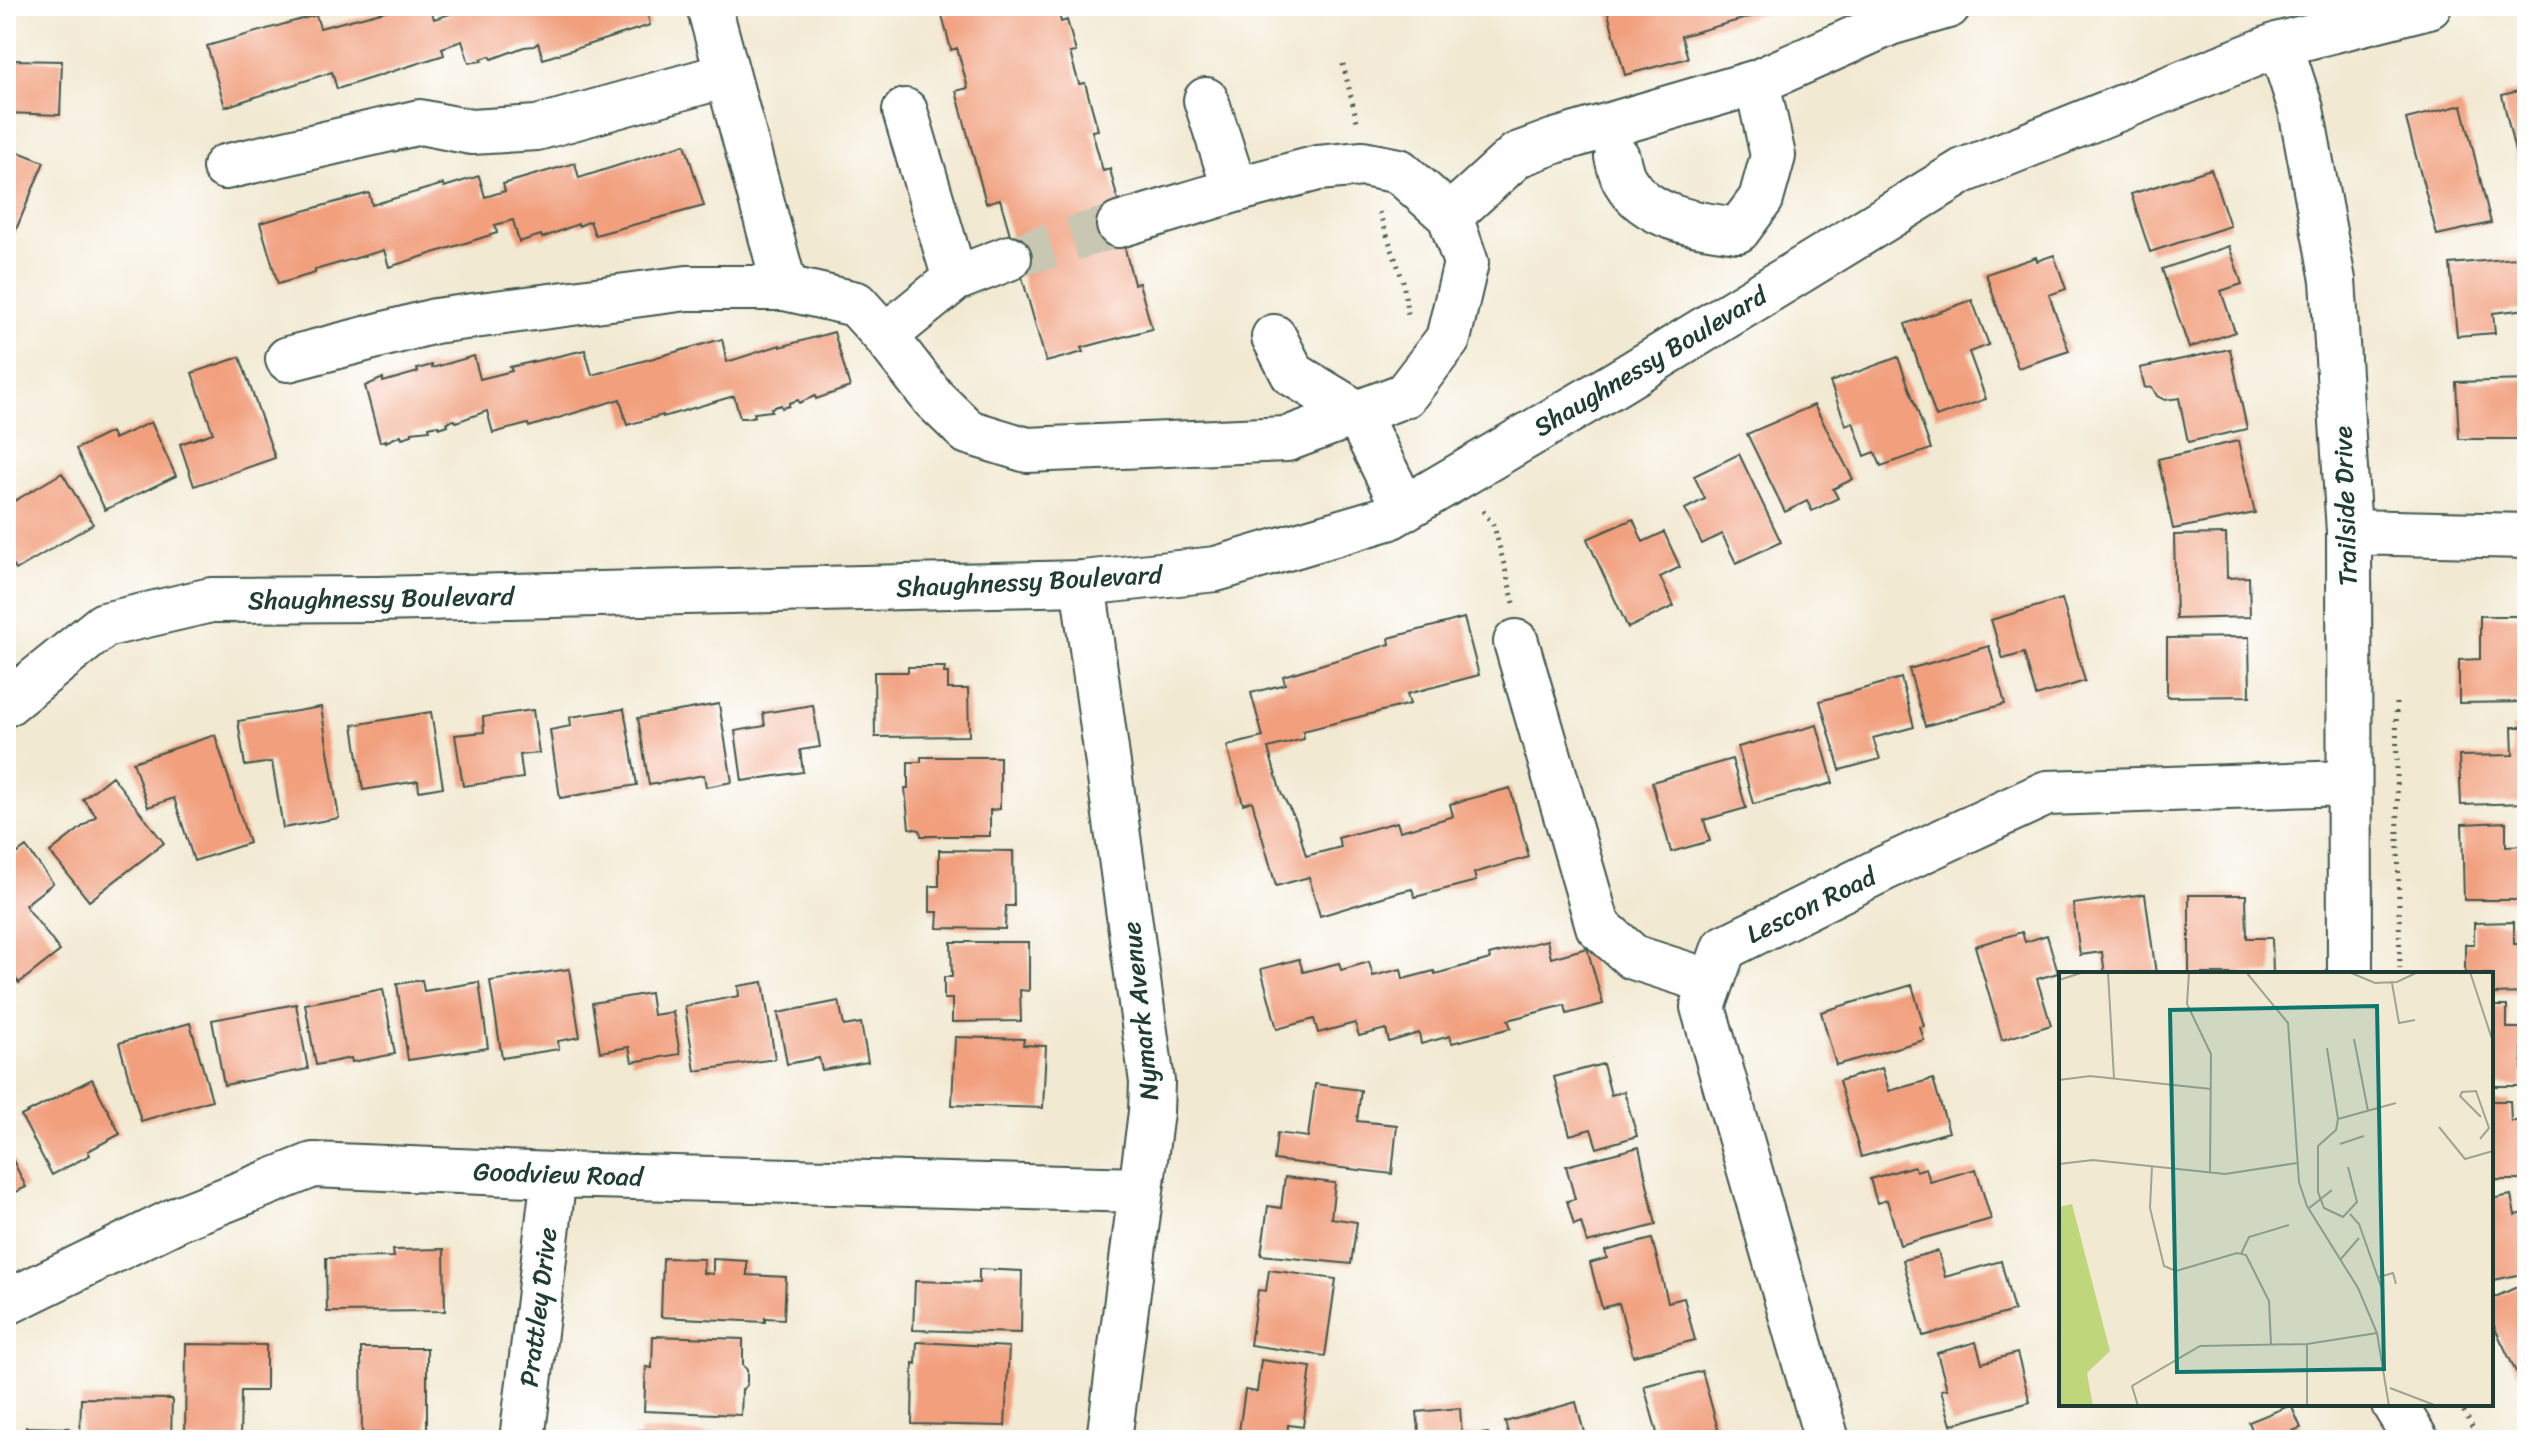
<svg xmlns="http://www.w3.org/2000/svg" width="2533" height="1446" font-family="Sriracha,sans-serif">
	<rect width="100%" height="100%" fill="#fff"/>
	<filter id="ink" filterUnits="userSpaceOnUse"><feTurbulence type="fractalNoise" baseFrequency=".0125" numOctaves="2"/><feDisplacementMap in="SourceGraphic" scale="16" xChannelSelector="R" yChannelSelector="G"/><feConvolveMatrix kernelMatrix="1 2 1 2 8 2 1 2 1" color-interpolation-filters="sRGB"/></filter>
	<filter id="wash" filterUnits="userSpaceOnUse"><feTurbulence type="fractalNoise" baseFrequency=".006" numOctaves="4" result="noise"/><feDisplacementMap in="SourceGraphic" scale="32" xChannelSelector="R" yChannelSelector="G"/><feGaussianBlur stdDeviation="1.8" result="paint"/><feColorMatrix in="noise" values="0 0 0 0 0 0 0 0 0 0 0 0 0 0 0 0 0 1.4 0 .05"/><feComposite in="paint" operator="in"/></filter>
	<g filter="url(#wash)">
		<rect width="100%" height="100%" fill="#f2e9d2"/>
		<g id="blocks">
			<path fill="#f19f7d" d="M 404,6 L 430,6 L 434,19 L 453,13 L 451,8 L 458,6 L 662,7 L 647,11 L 650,25 L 543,59 L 538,43 L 534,46 L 524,47 L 492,59 L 490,56 L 481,59 L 482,61 L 469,63 L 462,41 L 442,48 L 444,55 L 337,89 L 332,72 L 225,107 L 207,46 L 316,15 L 320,28 Z
				M 945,6 L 1057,6 L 1061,22 L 1067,20 L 1076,52 L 1070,53 L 1079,84 L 1085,83 L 1098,130 L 1092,131 L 1103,171 L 1110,169 L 1119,205 L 1114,206 L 1134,284 L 1139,283 L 1152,329 L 1081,348 L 1083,352 L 1046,362 L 1000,199 L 986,203 L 956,91 L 968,88 L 957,48 L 951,50 L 942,15 L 947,13 Z
				M 1606,6 L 1787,6 L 1787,7 L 1681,36 L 1688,58 L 1625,75 Z
				M 10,60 L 62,61 L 60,115 L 6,113 L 6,65 L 10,65 Z
				M 2527,89 L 2527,190 L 2524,191 L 2502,95 Z
				M 2462,105 L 2491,223 L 2437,235 L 2406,119 Z
				M 685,144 L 704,206 L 595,235 L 590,221 L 579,226 L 578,224 L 542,238 L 541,235 L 519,242 L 513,220 L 495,225 L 497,233 L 389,267 L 384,250 L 315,270 L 315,273 L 278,284 L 260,223 L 369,193 L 372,205 L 443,184 L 444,187 L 479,176 L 485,197 L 505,191 L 503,184 L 575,163 L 579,178 Z
				M 6,147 L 44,162 L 6,254 Z
				M 2211,169 L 2230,226 L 2150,252 L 2131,194 Z
				M 2229,246 L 2242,284 L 2221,291 L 2235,332 L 2189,348 L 2162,269 Z
				M 2054,255 L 2066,289 L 2049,295 L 2069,351 L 2018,368 L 1986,274 L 2036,257 L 2037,261 Z
				M 2527,257 L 2527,309 L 2493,313 L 2495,333 L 2457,336 L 2450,264 Z
				M 1972,300 L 1989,345 L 1969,352 L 1986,399 L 1936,417 L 1905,324 Z
				M 834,332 L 850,387 L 816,399 L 815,396 L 799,403 L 798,400 L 789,403 L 789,406 L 782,408 L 781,405 L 771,408 L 772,411 L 754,413 L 755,416 L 748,418 L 740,418 L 734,396 L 663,417 L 663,415 L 627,425 L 620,399 L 529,427 L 528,424 L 493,433 L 487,411 L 456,422 L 455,420 L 447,422 L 448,425 L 439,428 L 438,425 L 429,427 L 430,430 L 412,432 L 412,435 L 402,438 L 401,435 L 386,442 L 386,440 L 380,442 L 365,386 L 383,378 L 383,382 L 418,372 L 417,369 L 432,365 L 432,368 L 474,356 L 480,379 L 512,371 L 510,367 L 585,350 L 592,375 L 722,339 L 727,362 L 780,345 L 780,347 Z
				M 2230,349 L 2247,429 L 2188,442 L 2179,398 L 2165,400 L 2157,396 L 2152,387 L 2145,388 L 2140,368 Z
				M 240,357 L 275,458 L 194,486 L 180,444 L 213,433 L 192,373 Z
				M 1898,357 L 1931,449 L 1881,466 L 1875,452 L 1865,456 L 1853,422 L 1846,425 L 1830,382 Z
				M 2527,380 L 2527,439 L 2459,439 L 2456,382 Z
				M 1814,405 L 1853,479 L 1833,489 L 1838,498 L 1812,511 L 1807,501 L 1785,512 L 1747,434 Z
				M 151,422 L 176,476 L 105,510 L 76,449 L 111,432 L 114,439 Z
				M 2238,441 L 2255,513 L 2173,529 L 2158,459 Z
				M 1739,454 L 1781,542 L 1736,563 L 1722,534 L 1702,544 L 1685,509 L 1705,499 L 1694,476 Z
				M 62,473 L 93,524 L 16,570 L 6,553 L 6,506 Z
				M 1633,519 L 1643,542 L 1664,532 L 1680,567 L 1660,577 L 1674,606 L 1628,628 L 1587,539 Z
				M 2226,534 L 2227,578 L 2249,577 L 2250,617 L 2176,619 L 2174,535 Z
				M 2062,599 L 2085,681 L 2036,696 L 2024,653 L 2003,659 L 1991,620 Z
				M 2480,616 L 2527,616 L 2527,702 L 2459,703 L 2459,660 L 2480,659 Z
				M 1464,618 L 1479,675 L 1407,694 L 1410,704 L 1303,731 L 1304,739 L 1268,748 L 1281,793 L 1296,820 L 1306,856 L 1341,847 L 1338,838 L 1397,822 L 1400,831 L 1451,817 L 1453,816 L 1450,804 L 1510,788 L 1529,857 L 1474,873 L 1476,881 L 1415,897 L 1412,889 L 1399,892 L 1320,916 L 1309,877 L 1276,886 L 1252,801 L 1243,804 L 1227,746 L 1263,737 L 1251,693 L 1285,684 L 1283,676 L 1390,644 L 1389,638 Z
				M 2249,637 L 2250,696 L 2167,697 L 2167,638 Z
				M 1989,646 L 2005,704 L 1925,726 L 1909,669 Z
				M 908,667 L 945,667 L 944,673 L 948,673 L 948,689 L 968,689 L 969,736 L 875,737 L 874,672 L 908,672 Z
				M 1901,678 L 1914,727 L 1873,738 L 1880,759 L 1840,770 L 1820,701 Z
				M 719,704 L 732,782 L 706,787 L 704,775 L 649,785 L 638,718 Z
				M 813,705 L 820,747 L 800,750 L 803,772 L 742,781 L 735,731 L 765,726 L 763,713 Z
				M 321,707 L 339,818 L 283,828 L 272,762 L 245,766 L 238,721 Z
				M 624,709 L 637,785 L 560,798 L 550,730 L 571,726 L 570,717 Z
				M 533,710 L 539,753 L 520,755 L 523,778 L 463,786 L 455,735 L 484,732 L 483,717 Z
				M 431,712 L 443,787 L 419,791 L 418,781 L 363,790 L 353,725 Z
				M 1817,725 L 1833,783 L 1753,804 L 1738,747 Z
				M 2512,727 L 2527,727 L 2527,803 L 2461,805 L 2459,756 L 2513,755 Z
				M 215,735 L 249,843 L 194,861 L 174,798 L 148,807 L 133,762 Z
				M 921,757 L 1000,757 L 1000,809 L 990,810 L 990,836 L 921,836 L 920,830 L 909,828 L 905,788 L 908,788 L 908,762 L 921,762 Z
				M 1732,759 L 1746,808 L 1704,820 L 1710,841 L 1671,852 L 1652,782 Z
				M 112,776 L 164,843 L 89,901 L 50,852 L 96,816 L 83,799 Z
				M 2506,822 L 2506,846 L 2527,845 L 2527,900 L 2464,900 L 2462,824 Z
				M 26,847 L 53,883 L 25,905 L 60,951 L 19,983 L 6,967 L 6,862 Z
				M 939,850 L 1013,851 L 1014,906 L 1006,906 L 1005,929 L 937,928 L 938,912 L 930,912 L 930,886 L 939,886 Z
				M 2145,894 L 2156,974 L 2105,974 L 2102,952 L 2080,955 L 2073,904 Z
				M 2189,895 L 2246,895 L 2247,938 L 2272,938 L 2273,974 L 2189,974 Z
				M 2514,922 L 2514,944 L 2527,944 L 2527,993 L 2491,994 L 2491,974 L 2465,974 L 2465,944 L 2474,944 L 2474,923 Z
				M 2022,932 L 2025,942 L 2047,935 L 2058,973 L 2037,979 L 2051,1025 L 2002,1040 L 1975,946 Z
				M 1547,940 L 1551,958 L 1587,948 L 1603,1004 L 1567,1014 L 1565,1005 L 1508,1020 L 1511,1028 L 1452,1043 L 1450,1036 L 1421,1044 L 1419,1033 L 1389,1042 L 1386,1029 L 1359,1036 L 1355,1023 L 1318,1033 L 1314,1019 L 1277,1029 L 1261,969 L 1299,959 L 1303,972 L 1339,963 L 1341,970 L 1369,962 L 1373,976 L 1401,969 L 1403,979 L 1434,971 L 1435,974 L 1490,959 L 1489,955 Z
				M 951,942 L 1029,942 L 1029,991 L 1020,990 L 1021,1021 L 952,1022 L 952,999 L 944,999 L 944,977 L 952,977 Z
				M 569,969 L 580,1037 L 558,1041 L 559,1049 L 502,1058 L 490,981 Z
				M 422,980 L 424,991 L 479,982 L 488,1048 L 408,1060 L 397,984 Z
				M 763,982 L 775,1059 L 695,1071 L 685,1006 L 739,996 L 738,986 Z
				M 1912,985 L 1924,1026 L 1920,1027 L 1924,1040 L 1836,1065 L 1821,1012 Z
				M 383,989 L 395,1054 L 352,1062 L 351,1058 L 316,1065 L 305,1004 Z
				M 650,993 L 653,1015 L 673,1012 L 680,1054 L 632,1062 L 629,1047 L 600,1052 L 592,1003 Z
				M 839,1001 L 844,1026 L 861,1023 L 868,1062 L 822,1070 L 819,1058 L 787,1064 L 778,1013 Z
				M 296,1004 L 308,1069 L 224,1085 L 212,1020 Z
				M 2491,1006 L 2507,1006 L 2507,1028 L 2522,1028 L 2522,1086 L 2491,1086 Z
				M 190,1023 L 212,1100 L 141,1121 L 119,1043 Z
				M 955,1037 L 1024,1039 L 1023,1045 L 1046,1046 L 1043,1108 L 952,1105 Z
				M 1603,1064 L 1611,1095 L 1624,1091 L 1637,1136 L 1597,1148 L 1591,1129 L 1570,1135 L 1554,1077 Z
				M 1882,1068 L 1889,1091 L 1933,1079 L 1949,1132 L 1861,1157 L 1839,1081 Z
				M 92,1079 L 120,1134 L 88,1151 L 90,1155 L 52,1175 L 21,1116 Z
				M 1315,1084 L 1361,1090 L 1357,1121 L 1397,1125 L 1392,1174 L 1274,1160 L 1277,1133 L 1308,1137 Z
				M 2491,1101 L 2510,1101 L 2511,1121 L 2527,1121 L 2527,1180 L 2491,1180 Z
				M 6,1146 L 26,1187 L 6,1197 Z
				M 1639,1147 L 1656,1225 L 1587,1243 L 1581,1222 L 1574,1225 L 1567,1201 L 1575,1199 L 1566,1166 Z
				M 1914,1166 L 1916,1171 L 1926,1168 L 1930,1182 L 1976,1169 L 1991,1219 L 1900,1245 L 1887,1200 L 1877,1203 L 1870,1179 Z
				M 1285,1177 L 1335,1183 L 1331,1218 L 1357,1222 L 1351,1264 L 1261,1255 L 1268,1206 L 1281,1208 Z
				M 2511,1195 L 2515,1215 L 2527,1212 L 2527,1273 L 2494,1280 L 2491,1264 L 2491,1199 Z
				M 1652,1239 L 1668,1302 L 1684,1298 L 1695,1340 L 1633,1356 L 1619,1303 L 1602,1308 L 1590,1263 L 1607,1258 L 1605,1251 Z
				M 444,1249 L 445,1311 L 327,1312 L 326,1258 L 394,1257 L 393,1250 Z
				M 1938,1251 L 1945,1277 L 2001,1261 L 2014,1311 L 1923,1336 L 1903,1260 Z
				M 663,1258 L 704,1259 L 703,1273 L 713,1274 L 713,1259 L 747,1261 L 747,1275 L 786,1277 L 784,1319 L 765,1318 L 765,1322 L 661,1317 Z
				M 979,1269 L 1022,1271 L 1021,1333 L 913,1330 L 915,1281 L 979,1283 Z
				M 1269,1270 L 1336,1279 L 1325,1356 L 1250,1345 L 1258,1290 L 1266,1291 Z
				M 2519,1286 L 2527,1303 L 2527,1367 L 2516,1372 L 2491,1320 L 2491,1299 Z
				M 653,1336 L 743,1339 L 743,1365 L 747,1370 L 747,1385 L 742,1390 L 741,1415 L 644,1411 L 646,1367 L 652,1368 Z
				M 917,1342 L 1009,1347 L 1005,1426 L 912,1424 L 913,1363 L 916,1364 Z
				M 1976,1342 L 1982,1363 L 2017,1353 L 2030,1402 L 1951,1425 L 1941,1390 L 1947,1389 L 1937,1353 Z
				M 186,1344 L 266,1345 L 266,1391 L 241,1391 L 240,1440 L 185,1440 Z
				M 361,1348 L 427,1348 L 427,1433 L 362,1433 Z
				M 1261,1360 L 1311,1367 L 1303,1427 L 1288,1425 L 1287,1440 L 1238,1438 L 1245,1390 L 1257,1392 Z
				M 1702,1371 L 1721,1440 L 1659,1440 L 1644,1386 Z
				M 2527,1375 L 2527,1394 L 2520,1378 Z
				M 81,1398 L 172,1399 L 171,1440 L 80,1440 Z
				M 1576,1402 L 1586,1440 L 1510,1440 L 1505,1422 Z
				M 2291,1405 L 2301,1428 L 2292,1431 L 2296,1440 L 2256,1440 L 2249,1422 Z
				M 1460,1408 L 1462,1436 L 1488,1433 L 1489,1440 L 1420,1440 L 1417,1412 Z
				M 26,1427 L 69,1428 L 68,1440 L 26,1440 Z
				M 639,1430 L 742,1435 L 741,1440 L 639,1440 Z"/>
		</g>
	</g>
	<g filter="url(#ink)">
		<use href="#blocks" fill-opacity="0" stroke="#3f574c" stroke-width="2"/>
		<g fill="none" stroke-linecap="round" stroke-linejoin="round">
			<path stroke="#c8c7b2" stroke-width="44" stroke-dasharray="44 22" stroke-linecap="butt" d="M 1009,258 L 1119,225"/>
			<g stroke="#3f574c" stroke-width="48">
				<path id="minor" d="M 709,6 L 785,288
					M 2280,44 L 2301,109 L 2333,280 L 2349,532 L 2350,974
					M 1206,100 L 1235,190
					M 905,111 L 955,279
					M 1617,157 C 1619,164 1621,175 1625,181 C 1647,219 1698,225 1738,230
					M 225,167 L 420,122 L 471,132 L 537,128 L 727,75
					M 1450,216 L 1517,155 L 1555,141 L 1757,82 L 1890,23 L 1948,6
					M 1738,230 L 1761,199 L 1773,156 L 1757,82
					M 885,336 L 955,279 L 1009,258
					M 1274,337 L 1293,374 L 1357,413 L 1404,508
					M 288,359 L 435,321 L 687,288 L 785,288 L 856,304 L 885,336 L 934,399 L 968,432 L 1027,450 L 1287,439 L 1405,395 L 1448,339 L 1466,263 L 1450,216 L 1399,171 L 1363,164 L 1318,168 L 1235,190 L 1119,225
					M 2349,532 L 2527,536
					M 1083,583 L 1152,1082 L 1151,1112 L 1109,1440
					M 1516,642 L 1598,926 L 1633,957 L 1711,982
					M 6,704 L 104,625 L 211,600 L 376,599 L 1083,583 L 1216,569 L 1388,518 L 1617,383 L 1963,171 L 2280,44 L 2429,6
					M 6,1303 L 182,1217 L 313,1165 L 554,1175 L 1141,1190
					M 2394,1404 L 2416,1440
					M 522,1440 L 554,1175
					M 1827,1440 L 1703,1007 L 1724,948 L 1883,869 L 2047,793 L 2348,783"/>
			</g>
			<path stroke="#3f574c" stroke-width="5" stroke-dasharray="2 6" stroke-linecap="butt" d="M 1343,64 L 1357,121
				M 1379,212 L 1403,281 L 1408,317
				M 1483,511 L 1494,526 L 1514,603
				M 2396,703 L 2400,974
				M 2460,1404 L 2479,1440"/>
			<use href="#minor" stroke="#fff" stroke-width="44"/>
		</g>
	</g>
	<g text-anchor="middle" stroke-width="7" stroke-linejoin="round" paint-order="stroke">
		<g font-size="26" fill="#1f3d34" stroke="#fff">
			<text transform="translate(1650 361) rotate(-31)" y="9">Shaughnessy Boulevard</text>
			<text transform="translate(2345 506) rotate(-92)" y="9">Trailside Drive</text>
			<text transform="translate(1029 581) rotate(-3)" y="9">Shaughnessy Boulevard</text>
			<text transform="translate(381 598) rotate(-1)" y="9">Shaughnessy Boulevard</text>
			<text transform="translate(1811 905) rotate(-26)" y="9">Lescon Road</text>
			<text transform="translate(1140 1011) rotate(-96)" y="9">Nymark Avenue</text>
			<text transform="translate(558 1174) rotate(2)" y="9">Goodview Road</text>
			<text transform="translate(538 1307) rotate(-83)" y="9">Prattley Drive</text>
		</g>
	</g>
	<g transform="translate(2059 972)">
		<rect width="434" height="434" fill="#f2e9d2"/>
		<path d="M 13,232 L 51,379 L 28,401 L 34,434 L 0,434 L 0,235 Z" fill="#bfd67a"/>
		<path fill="none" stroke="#9ea493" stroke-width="2" d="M 49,0 L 55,106M 130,0 L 128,32 L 152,82 L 151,201M 187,0 L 229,51 L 240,210 L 248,234 L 299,316 L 318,361 L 330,434M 290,0 L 316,11 L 338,10 L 359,0M 411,0 L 434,70M 0,8 L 25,0M 333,11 L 340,51 L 356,48M 295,67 L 309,139M 268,76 L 279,147 L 277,158 L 259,174 L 259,220 L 265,236 L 284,245 L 298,230 L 289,195M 0,108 L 31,104 L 152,117M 279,147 L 337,131M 380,155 L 406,187 L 434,179M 421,167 L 430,156 L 417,119 L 403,120 L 401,124 L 422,145M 281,172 L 305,164M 0,192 L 34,188 L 166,202 L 238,191M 93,194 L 91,236 L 105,294 L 117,299 L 178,281 L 187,283 L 210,329 L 212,372M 249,237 L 273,218M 291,242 L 300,252 L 324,320M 182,282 L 190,265 L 230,253M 281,288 L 300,266M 320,305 L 334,301 L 337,312M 331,416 L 378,434M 79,434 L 73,414 L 141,374 L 248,372 L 318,361M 248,434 L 248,372"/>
		<path fill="#0f766e" fill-opacity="0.15" stroke="#0f766e" stroke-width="4" d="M 318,34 L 325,397 L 118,400 L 111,38 Z"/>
		<rect width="434" height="434" fill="none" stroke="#1f3d34" stroke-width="4"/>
	</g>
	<rect width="2533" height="1446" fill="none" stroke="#fff" stroke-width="32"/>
</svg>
